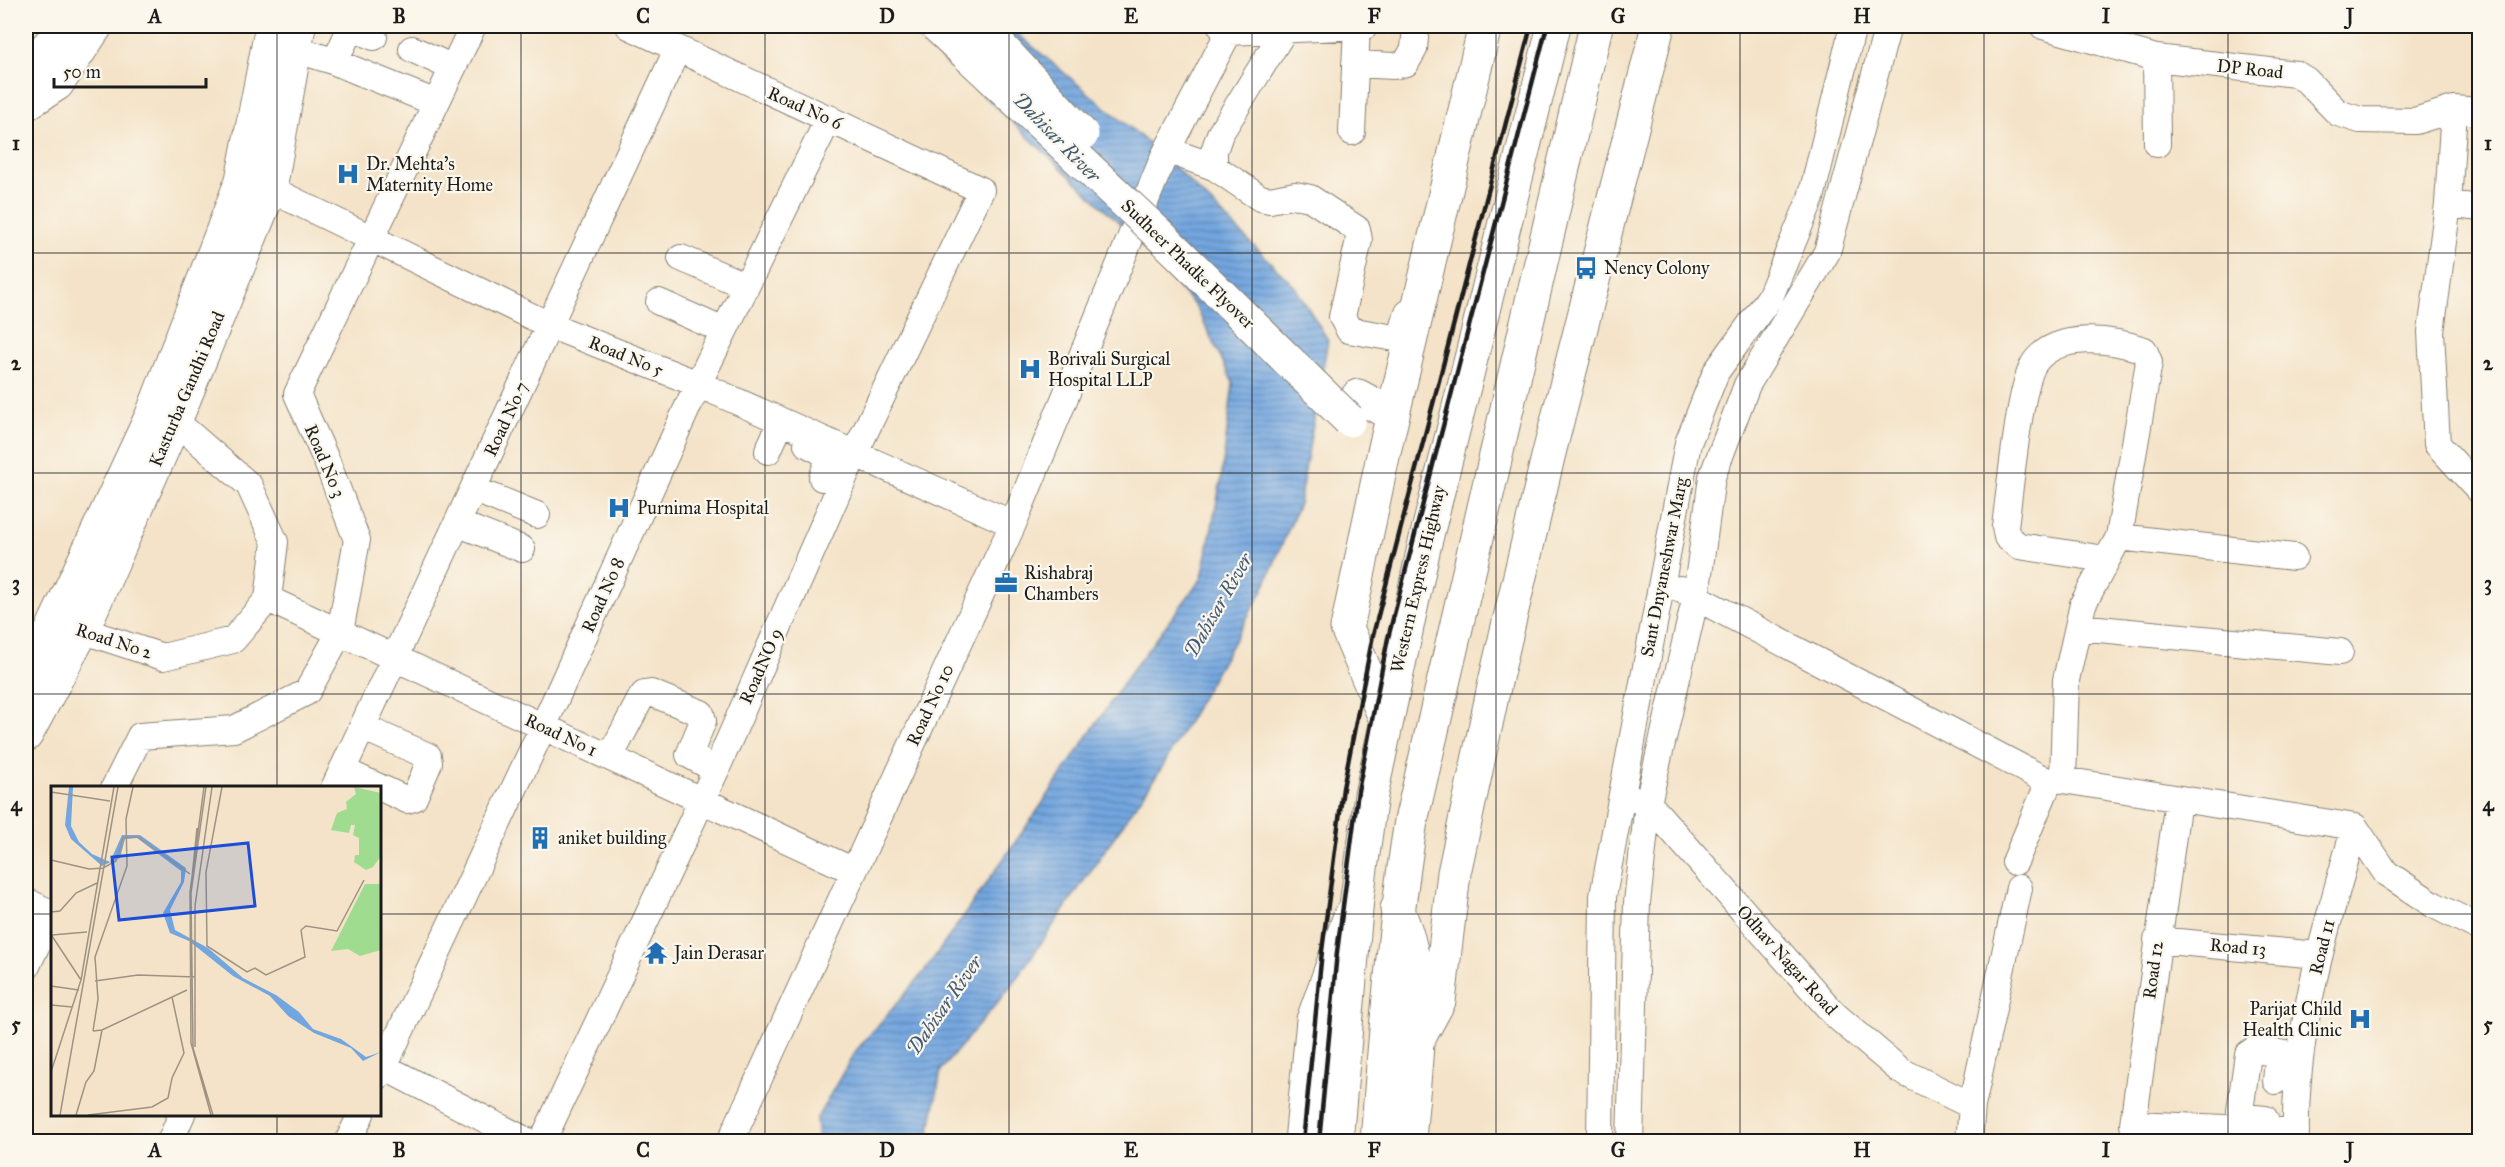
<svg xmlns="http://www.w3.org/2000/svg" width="2505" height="1167" font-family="'IM FELL Great Primer',serif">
	<defs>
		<pattern id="water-rules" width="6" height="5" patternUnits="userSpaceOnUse" patternTransform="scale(1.5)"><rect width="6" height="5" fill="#73a6df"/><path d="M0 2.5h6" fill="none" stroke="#5e86b4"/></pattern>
	</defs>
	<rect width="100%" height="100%" fill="#fbf7ec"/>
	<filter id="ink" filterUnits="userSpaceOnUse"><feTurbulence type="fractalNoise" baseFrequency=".0167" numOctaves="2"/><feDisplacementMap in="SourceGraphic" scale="12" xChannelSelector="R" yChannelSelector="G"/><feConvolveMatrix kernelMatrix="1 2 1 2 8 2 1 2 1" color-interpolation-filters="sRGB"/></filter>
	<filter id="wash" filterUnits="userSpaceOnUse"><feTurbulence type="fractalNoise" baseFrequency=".008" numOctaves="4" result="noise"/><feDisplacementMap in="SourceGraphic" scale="24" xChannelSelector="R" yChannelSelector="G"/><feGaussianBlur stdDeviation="1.35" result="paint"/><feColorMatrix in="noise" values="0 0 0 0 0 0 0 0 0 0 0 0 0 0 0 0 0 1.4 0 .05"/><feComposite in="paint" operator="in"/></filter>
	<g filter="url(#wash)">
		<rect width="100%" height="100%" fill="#f4e3c8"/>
		<path fill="url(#water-rules)" stroke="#48617e" stroke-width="1.5" d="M 903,26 L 1008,26 L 1164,156 L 1295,287 L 1328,340 L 1299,504 L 1263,590 L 1161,769 L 1012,985 L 941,1070 L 928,1141 L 818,1141 L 816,1120 L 854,1053 L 924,972 L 1040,807 L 1130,673 L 1202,578 L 1221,480 L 1233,383 L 1196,307 L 1125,228 L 994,105 Z"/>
		<path fill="#f4e3c8" d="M 26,26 L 116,26 L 127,32 L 74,106 L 48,129 L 26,136 Z"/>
	</g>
	<g filter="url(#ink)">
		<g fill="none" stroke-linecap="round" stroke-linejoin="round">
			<g stroke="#888072" stroke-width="28">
				<path id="minor" d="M 1221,26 L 1229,32 L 1365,26
					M 2043,26 L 2156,58 L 2296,74 L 2306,80 L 2338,113 L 2360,120 L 2415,121 L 2454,109 L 2480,111
					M 1285,29 L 1220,134 L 1214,151 L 1214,167 L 1260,198 L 1270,200 L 1295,195 L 1310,198 L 1357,229 L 1359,240 L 1342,317 L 1349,330 L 1400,339 L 1408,313
					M 294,49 L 330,60 L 436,103
					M 412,49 L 453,68
					M 2156,58 L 2157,144
					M 335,62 L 349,31 L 357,30 L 374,37
					M 1355,64 L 1394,66 L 1406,63 L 1414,49 L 1416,26
					M 2454,109 L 2448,204 L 2431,332 L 2437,444 L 2480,491
					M 1352,132 L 1357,27
					M 1167,150 L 1214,167
					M 253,183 L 270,189 L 549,325 L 698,384 L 1013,524
					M 2448,204 L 2480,208
					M 681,258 L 746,286
					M 659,302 L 724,331
					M 807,444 L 830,456 L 822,478
					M 768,451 L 781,422
					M 473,489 L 537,515
					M 457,523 L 522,549
					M 2119,537 L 2294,557
					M 2105,559 L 2019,546 L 2007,537 L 2005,526 C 2010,493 2019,384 2035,362 C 2058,331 2113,339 2144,350 L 2149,362 L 2119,537 L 2083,604 L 2066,680 L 2063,780 L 2355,827 L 2386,873 L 2434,905 L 2480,928
					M 1680,589 L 2049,782 L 2015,862
					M 268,599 L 854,871
					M 66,625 L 163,657 L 233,640 L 268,599 L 275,542 L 249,485 L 175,421 L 157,416
					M 2078,627 L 2340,652
					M 610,757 L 641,698 L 644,694 L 651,693 L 701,713 L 703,721 L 689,755 L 716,770
					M 342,770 L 407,800 L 414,798 L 429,763 L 428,756 L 362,727
					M 114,788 L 140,736 L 234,729 L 307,692 L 340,632 L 357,540 L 327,462 L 297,394 L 473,26
					M 334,788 L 677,50
					M 1638,800 L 1648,803 L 1835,1015 L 1901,1071 L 1972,1106
					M 26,901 L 52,914
					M 2157,940 L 2318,955
					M 26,968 L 52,912
					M 380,1065 L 529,1142
					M 380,1075 L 543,727 L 698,384 L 829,118
					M 2276,1081 L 2279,1053
					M 2265,1119 L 2244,1117 L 2240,1111 L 2248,1054 L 2254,1050 L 2300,1056
					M 2133,1124 L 2296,1131
					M 170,1142 L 182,1114
					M 348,1142 L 361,1114
					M 542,1142 L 716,770 L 854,455 L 981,190 L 629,26
					M 730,1142 L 1013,524 L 1164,156 L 1232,26
					M 1600,1142 L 1603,896 L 1688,443 L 1716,372 L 1770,297 L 1811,198 L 1853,26
					M 1630,1142 L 1637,903 L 1648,803 L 1696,596 L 1712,477 L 1747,385 L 1827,252 L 1888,26
					M 1969,1142 L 1972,1106 L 2019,888
					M 2136,1142 L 2133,1124 L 2178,800
					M 2296,1142 C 2293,1033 2325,930 2355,827"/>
			</g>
			<g stroke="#888072" stroke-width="35">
				<path id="major" d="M 26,71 L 66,26
					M 26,104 L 57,84 L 96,26
					M 1358,396 L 1393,415
					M 26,685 L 152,415 L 242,180 L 272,26
					M 1386,720 L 1347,628 L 1383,456 L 1485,26
					M 26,735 L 82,631 L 175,421 L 270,189 L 299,26
					M 1397,909 C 1431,980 1414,1065 1409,1142
					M 1415,1045 L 1439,1001 L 1454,873 L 1495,682 L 1548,457 L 1658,26
					M 1301,1142 L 1313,1020 L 1350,916"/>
			</g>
			<g stroke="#888072" stroke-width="35">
				<path id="highway" d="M 1336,1142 L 1357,898 L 1371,795 L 1424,547 L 1554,26
					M 1377,1142 C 1385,1034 1394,927 1411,821 L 1596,26"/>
			</g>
			<use href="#minor" stroke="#fff" stroke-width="26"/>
			<use href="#major" stroke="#fff" stroke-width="33"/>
			<use href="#highway" stroke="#fff" stroke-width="33"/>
			<path stroke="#1c1c1c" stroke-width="4.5" d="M 1303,1142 L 1322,951 L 1343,788 L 1373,635 L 1531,26
				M 1319,1142 L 1337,952 L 1358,791 L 1388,638 L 1547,26"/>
			<g stroke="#888072" stroke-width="35" stroke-linecap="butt">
				<path id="major-bridge" d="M 937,26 L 1163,238 L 1349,420
					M 981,26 L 1082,134"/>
			</g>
			<use href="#major-bridge" stroke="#fff" stroke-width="33"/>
		</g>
	</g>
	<path fill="none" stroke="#1c1c1c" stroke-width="1.5" stroke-opacity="0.55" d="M 277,26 L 277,788M 521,26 L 521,1142M 765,26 L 765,1142M 1009,26 L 1009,1142M 1252,26 L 1252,1142M 1496,26 L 1496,1142M 1740,26 L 1740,1142M 1984,26 L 1984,1142M 2228,26 L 2228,1142M 26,253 L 2480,253M 26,473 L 2480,473M 26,694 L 2480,694M 26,914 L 52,914M 380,914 L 2480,914M 277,1114 L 277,1142"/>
	<defs>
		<g id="hospital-bare" transform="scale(1.8)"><path d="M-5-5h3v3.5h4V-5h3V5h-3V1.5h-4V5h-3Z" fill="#1f6fb2" stroke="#fbf7ec" stroke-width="2.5" paint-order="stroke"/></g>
		<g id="bus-bare" transform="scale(1.8)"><path d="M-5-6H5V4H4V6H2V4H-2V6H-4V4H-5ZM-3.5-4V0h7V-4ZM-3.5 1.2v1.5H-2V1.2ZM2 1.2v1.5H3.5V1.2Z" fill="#1f6fb2" stroke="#fbf7ec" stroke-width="2.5" paint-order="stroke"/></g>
		<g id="office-bare" transform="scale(1.8)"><path d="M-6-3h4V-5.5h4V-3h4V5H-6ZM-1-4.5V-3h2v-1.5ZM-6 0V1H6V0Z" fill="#1f6fb2" stroke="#fbf7ec" stroke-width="2.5" paint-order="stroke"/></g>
		<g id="building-bare" transform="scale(1.8)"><path d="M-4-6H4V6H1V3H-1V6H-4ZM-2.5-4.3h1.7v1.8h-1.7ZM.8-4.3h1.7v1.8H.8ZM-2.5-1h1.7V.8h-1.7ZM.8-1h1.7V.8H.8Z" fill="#1f6fb2" stroke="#fbf7ec" stroke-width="2.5" paint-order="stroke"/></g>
		<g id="temple-bare" transform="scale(1.8)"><path d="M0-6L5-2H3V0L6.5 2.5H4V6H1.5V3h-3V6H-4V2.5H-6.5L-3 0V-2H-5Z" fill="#1f6fb2" stroke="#fbf7ec" stroke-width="2.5" paint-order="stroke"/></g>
	</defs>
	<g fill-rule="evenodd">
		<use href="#hospital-bare" x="348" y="174"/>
		<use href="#bus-bare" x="1586" y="268"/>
		<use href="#hospital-bare" x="1030" y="369"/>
		<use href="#hospital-bare" x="619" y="508"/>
		<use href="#office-bare" x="1006" y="583"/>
		<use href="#building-bare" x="540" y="838"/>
		<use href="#temple-bare" x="656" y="953"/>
		<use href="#hospital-bare" x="2360" y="1019"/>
	</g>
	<g text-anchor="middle" stroke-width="4.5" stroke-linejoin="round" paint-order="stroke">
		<g font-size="18" fill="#1c1c1c" stroke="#fbf7ec">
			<text transform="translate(2250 69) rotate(6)" y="6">DP Road</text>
			<text transform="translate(805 108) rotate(24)" y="6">Road No 6</text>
			<text transform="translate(1188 264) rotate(44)" y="6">Sudheer Phadke Flyover</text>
			<text transform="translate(626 356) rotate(22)" y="6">Road No 5</text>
			<text transform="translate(187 389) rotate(-67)" y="6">Kasturba Gandhi Road</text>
			<text transform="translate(506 419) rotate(-65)" y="6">Road No 7</text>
			<text transform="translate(325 461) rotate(67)" y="6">Road No 3</text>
			<text transform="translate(1664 567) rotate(-79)" y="6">Sant Dnyaneshwar Marg</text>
			<text transform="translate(1418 579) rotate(-77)" y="6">Western Express Highway</text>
			<text transform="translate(603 595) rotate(-66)" y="6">Road No 8</text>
			<text transform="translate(114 641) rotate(18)" y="6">Road No 2</text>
			<text transform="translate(761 666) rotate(-66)" y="6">RoadNO 9</text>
			<text transform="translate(930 705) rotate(-65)" y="6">Road No 10</text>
			<text transform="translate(561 735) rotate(25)" y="6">Road No 1</text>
			<text transform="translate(2238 947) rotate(5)" y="6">Road 13</text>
			<text transform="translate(2322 947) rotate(-76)" y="6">Road 11</text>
			<text transform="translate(1787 960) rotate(48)" y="6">Odhav Nagar Road</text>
			<text transform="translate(2153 970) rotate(-82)" y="6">Road 12</text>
		</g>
		<g font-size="18" fill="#1c1c1c" stroke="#fbf7ec" text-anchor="start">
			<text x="366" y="170">Dr. Mehta's<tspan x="366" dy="21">Maternity Home</tspan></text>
			<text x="1604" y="274">Nency Colony</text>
			<text x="1048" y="365">Borivali Surgical<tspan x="1048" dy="21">Hospital LLP</tspan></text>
			<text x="637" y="514">Purnima Hospital</text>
			<text x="1024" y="579">Rishabraj<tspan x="1024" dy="21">Chambers</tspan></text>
			<text x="558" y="844">aniket building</text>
			<text x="674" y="959">Jain Derasar</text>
			<text x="2342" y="1015" text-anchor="end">Parijat Child<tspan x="2342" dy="21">Health Clinic</tspan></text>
		</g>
		<g font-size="20" font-style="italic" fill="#435a74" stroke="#fbf7ec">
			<text transform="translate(1057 137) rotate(46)" y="7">Dahisar River</text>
			<text transform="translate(1218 605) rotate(-60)" y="7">Dahisar River</text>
			<text transform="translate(944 1005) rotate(-55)" y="7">Dahisar River</text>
		</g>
	</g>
	<g transform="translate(51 786)">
		<rect width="330" height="330" fill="#f4e3c8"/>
		<path d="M 303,1 L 330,7 L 330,70 L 322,81 L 315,84 L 303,76 L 304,69 L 308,69 L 308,52 L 302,49 L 304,39 L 300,39 L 298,47 L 280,44 L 286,27 L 296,23 L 295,16 L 305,8 Z" fill="#9fdc90"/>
		<path d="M 314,98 L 330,98 L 330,164 L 309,170 L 297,163 L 280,165 Z" fill="#9fdc90"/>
		<path d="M 18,1 L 22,1 L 20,40 L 28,56 L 41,68 L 59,76 L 71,49 L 89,49 L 135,82 L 133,96 L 119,124 L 124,144 L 157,162 L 192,192 L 225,209 L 248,226 L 262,243 L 290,253 L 315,271 L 330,266 L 312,275 L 300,262 L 263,247 L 237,230 L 219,210 L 182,190 L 138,155 L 119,147 L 112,127 L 130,96 L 130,85 L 86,52 L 74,53 L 69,72 L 51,80 L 20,53 L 14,39 Z" fill="#73a6df"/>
		<path fill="none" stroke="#9e9383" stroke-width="1.5" d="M 153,1 L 139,106 L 140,257 L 160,329M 155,1 L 140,107 L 142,262 L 162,329M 171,1 L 155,86 L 156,160 L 196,186 L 204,182 L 215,189 L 254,171 L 250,144M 0,6 L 59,15M 0,74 L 38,83 L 52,82 L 65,75 L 72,52 L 87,51 L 139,88M 0,91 L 0,139M 140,101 L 146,42M 0,126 L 9,125 L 25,107 L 46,97M 250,144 L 255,140 L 286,145 L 313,94M 1,149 L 36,146M 1,150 L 30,194M 30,194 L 63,1M 44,195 L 87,189 L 144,191M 0,200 L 28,204M 0,219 L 21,221M 42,245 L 47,213 L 44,171 L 76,80 L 75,33 L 82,1M 42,245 L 51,244 L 136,204M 144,261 L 144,120 L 161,1M 0,286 L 30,194M 9,329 L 67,1M 25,329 L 35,296 L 43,285 L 51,244M 37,329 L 101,321 L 117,312 L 121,292 L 133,267 L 121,211"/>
		<path fill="#1d4ed8" fill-opacity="0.15" stroke="#1d4ed8" stroke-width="3" d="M 197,57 L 204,120 L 68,134 L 61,71 Z"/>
		<rect width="330" height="330" fill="none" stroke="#1c1c1c" stroke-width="3"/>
	</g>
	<rect width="2505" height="1167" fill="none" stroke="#fbf7ec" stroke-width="66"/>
	<path d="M54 78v9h152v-9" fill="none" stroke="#1c1c1c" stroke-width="3"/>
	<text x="63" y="78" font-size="18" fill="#1c1c1c" stroke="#fbf7ec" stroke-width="4.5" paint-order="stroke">50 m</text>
	<rect x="33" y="33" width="2439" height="1101" fill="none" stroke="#1c1c1c" stroke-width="2"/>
	<g font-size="20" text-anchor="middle" font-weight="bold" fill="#1c1c1c">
		<text x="155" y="23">A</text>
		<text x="399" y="23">B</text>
		<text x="643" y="23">C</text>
		<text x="887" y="23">D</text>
		<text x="1131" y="23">E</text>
		<text x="1374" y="23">F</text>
		<text x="1618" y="23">G</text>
		<text x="1862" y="23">H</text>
		<text x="2106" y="23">I</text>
		<text x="2350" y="23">J</text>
		<text x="16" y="150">1</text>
		<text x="2488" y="150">1</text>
		<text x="16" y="370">2</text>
		<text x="2488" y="370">2</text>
		<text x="16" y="590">3</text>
		<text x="2488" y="590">3</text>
		<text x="16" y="811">4</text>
		<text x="2488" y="811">4</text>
		<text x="16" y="1031">5</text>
		<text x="2488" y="1031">5</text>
		<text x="155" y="1157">A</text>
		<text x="399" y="1157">B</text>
		<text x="643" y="1157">C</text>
		<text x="887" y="1157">D</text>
		<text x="1131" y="1157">E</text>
		<text x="1374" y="1157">F</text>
		<text x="1618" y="1157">G</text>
		<text x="1862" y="1157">H</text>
		<text x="2106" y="1157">I</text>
		<text x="2350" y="1157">J</text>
	</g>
</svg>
